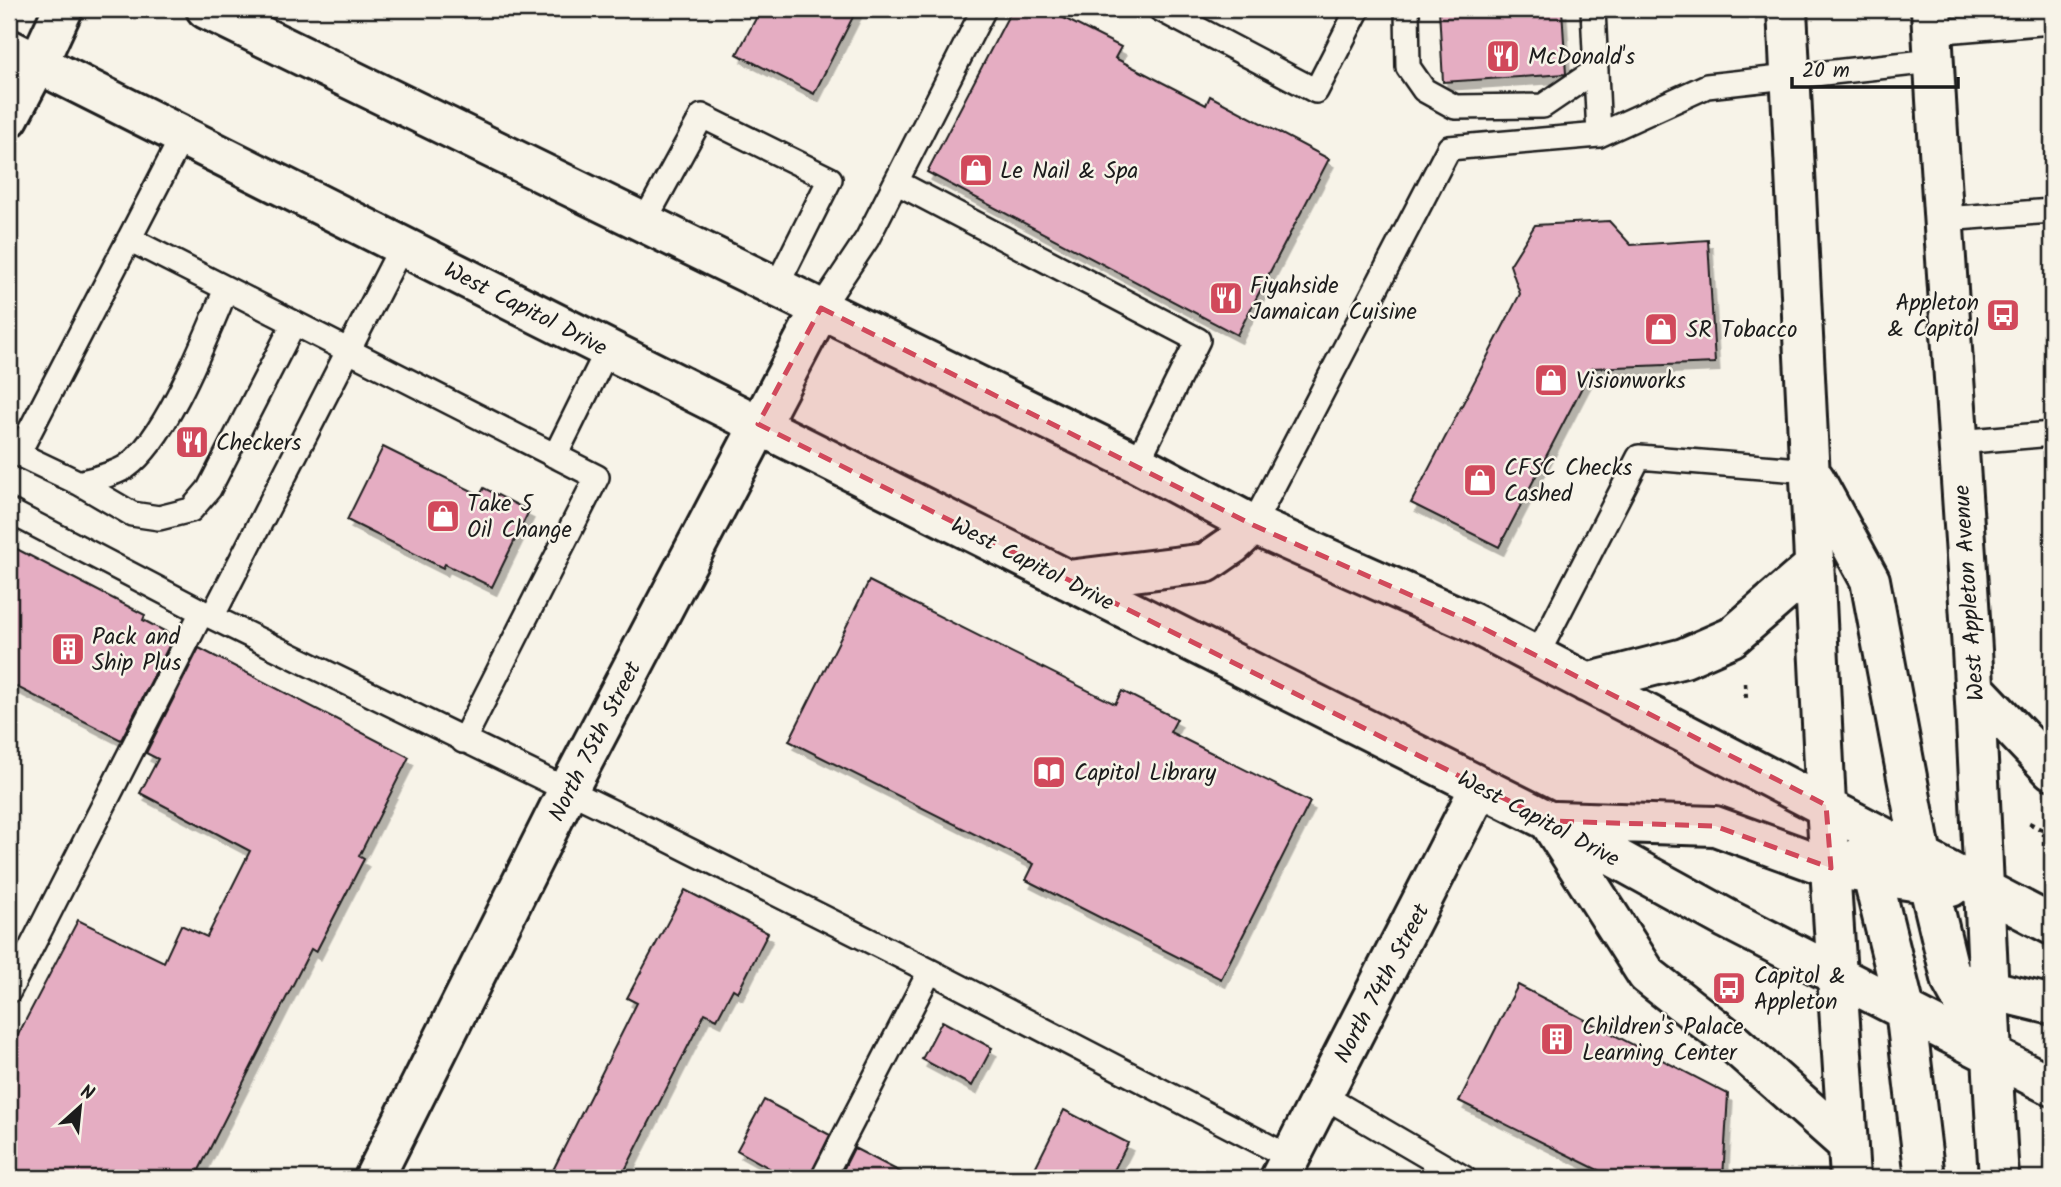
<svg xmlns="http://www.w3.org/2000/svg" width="2061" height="1187" font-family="Kalam,sans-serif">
	<defs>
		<filter id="shadow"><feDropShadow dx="4.5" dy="8" stdDeviation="0" flood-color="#0004"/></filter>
	</defs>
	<rect width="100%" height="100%" fill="#f7f3e8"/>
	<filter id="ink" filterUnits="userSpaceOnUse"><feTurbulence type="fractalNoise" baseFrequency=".0143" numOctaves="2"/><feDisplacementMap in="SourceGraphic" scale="14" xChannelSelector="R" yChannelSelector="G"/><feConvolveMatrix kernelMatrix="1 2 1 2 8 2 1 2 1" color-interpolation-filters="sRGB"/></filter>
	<g filter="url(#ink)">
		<path fill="#e5adc2" stroke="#1c1c1c" stroke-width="2" filter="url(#shadow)" d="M 761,9 L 857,9 L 814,94 L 737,54 Z
			M 1012,9 L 1046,9 L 1121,47 L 1115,58 L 1206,105 L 1210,96 L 1329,159 L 1237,335 L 927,172 Z
			M 1439,9 L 1562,9 L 1566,74 L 1443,82 Z
			M 1609,221 L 1631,245 L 1708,240 L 1715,363 L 1592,368 L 1499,547 L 1411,503 L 1520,294 L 1510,265 L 1535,225 Z
			M 383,447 L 480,495 L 484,488 L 529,511 L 492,587 L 445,564 L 443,568 L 347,520 Z
			M 9,545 L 145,615 L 143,620 L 174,636 L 121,740 L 9,683 Z
			M 869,581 L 1115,704 L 1122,691 L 1177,719 L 1170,732 L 1310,802 L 1221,979 L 1026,880 L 1034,864 L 789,741 Z
			M 199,648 L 409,757 L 359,856 L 364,859 L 316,952 L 311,949 L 195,1178 L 26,1178 L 9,1170 L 9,1052 L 78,920 L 164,962 L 181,925 L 207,937 L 250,851 L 140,793 L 158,759 L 146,753 Z
			M 685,890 L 768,933 L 738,992 L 733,989 L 717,1019 L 705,1013 L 621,1178 L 549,1178 L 637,1003 L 627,998 Z
			M 1518,985 L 1728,1094 L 1723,1178 L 1614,1178 L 1459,1101 Z
			M 942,1021 L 992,1048 L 972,1086 L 922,1059 Z
			M 764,1100 L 830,1135 L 809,1178 L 787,1178 L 737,1150 Z
			M 1064,1110 L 1128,1143 L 1110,1178 L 1030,1178 Z
			M 854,1148 L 912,1178 L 839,1178 Z"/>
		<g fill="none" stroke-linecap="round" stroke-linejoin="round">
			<g stroke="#1c1c1c" stroke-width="28">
				<path id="lane" d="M 1160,9 L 1316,91 L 1358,9
					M 1407,9 L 1408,67 L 1424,90 L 1455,107 L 1543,106 L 1596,70
					M 1593,9 L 1599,135
					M 1932,32 L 2052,22
					M 896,182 L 1198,340 L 1137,463
					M 1944,219 L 2052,211
					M 644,222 L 702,116 L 830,179 L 776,287
					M 129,239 L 597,477 L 463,741
					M 821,308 L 867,239 L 984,9
					M 1958,442 L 2052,434
					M 9,450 L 18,454 L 183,135
					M 18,454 L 79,483 C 93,479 113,475 126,467 C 167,439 206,336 226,289
					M 555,456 L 608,349
					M 79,483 L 132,514 L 159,518 L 191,510 L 209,489 L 294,323
					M 9,511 L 212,617 L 625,818 L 930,971 L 1291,1158
					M 1253,525 L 1449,148 L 1599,135 L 1707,86 L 1933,61
					M 212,617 L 402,246
					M 1536,657 L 1639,457 L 1811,471
					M 9,991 L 202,612
					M 1322,1095 L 1464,1178
					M 823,1178 L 930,971"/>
			</g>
			<g stroke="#1c1c1c" stroke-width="44">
				<path id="street" d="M 374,1178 L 568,790 L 821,308
					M 1280,1178 L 1480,787"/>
			</g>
			<g stroke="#1c1c1c" stroke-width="44">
				<path id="secondary" d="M 9,118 L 38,63"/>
			</g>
			<g stroke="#1c1c1c" stroke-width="44">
				<path id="primary" d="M 206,9 L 1137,463 L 1253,525 L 1471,622 L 2052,925
					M 1787,9 L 1826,805 L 1850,1178
					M 1931,9 C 1942,228 1960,447 1973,667 C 1983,837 1988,1008 1999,1178
					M 9,49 L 1549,821 L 1727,919 L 2052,1086
					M 38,63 L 63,9
					M 1815,479 L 1870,580 L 1922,857 L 1952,982 L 1985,1042
					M 1068,580 L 1206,563 L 1232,545 L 1253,525
					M 1587,683 L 1684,658 L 1732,637 L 1815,565
					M 1974,688 L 2052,770
					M 1555,821 L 1715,826 L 1831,868 L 1951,887
					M 1552,826 L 1647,975 L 1729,1039 L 1847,1144
					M 1860,856 L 1872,875 L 1905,1009 L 1925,1178
					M 1962,983 L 2052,1005"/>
			</g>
			<path stroke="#1c1c1c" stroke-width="4.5" stroke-dasharray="5 5" stroke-linecap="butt" d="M 1745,683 L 1746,701
				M 2029,823 L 2044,831
				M 2044,831 L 2044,850
				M 2044,831 L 2052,825"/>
			<use href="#lane" stroke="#f7f3e8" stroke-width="23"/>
			<use href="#street" stroke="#f7f3e8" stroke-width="38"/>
			<use href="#secondary" stroke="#f7f3e8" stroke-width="38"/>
			<use href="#primary" stroke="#f7f3e8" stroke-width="38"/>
		</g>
	</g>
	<path fill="#d1495b" fill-opacity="0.2" stroke="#d1495b" stroke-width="5" stroke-dasharray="14 9" stroke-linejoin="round" d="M 821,308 L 1253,525 L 1471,622 L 1826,805 L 1831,868 L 1715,826 L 1549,821 L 758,424 Z"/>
	<defs>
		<g id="restaurant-square" transform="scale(1.75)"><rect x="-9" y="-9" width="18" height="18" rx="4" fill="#d1495b" stroke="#f7f3e8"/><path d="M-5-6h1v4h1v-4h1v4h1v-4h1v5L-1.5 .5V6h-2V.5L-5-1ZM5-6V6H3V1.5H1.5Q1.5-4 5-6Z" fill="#fff"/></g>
		<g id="shop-square" transform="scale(1.75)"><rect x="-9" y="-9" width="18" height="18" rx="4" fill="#d1495b" stroke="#f7f3e8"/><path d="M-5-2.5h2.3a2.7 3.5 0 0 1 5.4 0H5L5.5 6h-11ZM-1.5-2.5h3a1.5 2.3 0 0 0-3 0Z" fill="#fff"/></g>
		<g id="bus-square" transform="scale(1.75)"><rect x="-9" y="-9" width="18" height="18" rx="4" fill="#d1495b" stroke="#f7f3e8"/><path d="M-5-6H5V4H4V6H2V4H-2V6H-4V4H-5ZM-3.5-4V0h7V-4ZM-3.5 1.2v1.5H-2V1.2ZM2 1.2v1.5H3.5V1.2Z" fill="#fff"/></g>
		<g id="building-square" transform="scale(1.75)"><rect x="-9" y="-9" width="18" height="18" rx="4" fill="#d1495b" stroke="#f7f3e8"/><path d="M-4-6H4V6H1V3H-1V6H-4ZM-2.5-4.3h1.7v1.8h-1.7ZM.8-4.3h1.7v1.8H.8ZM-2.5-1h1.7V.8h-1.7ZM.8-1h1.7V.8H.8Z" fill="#fff"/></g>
		<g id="library-square" transform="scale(1.75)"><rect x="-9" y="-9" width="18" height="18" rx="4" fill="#d1495b" stroke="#f7f3e8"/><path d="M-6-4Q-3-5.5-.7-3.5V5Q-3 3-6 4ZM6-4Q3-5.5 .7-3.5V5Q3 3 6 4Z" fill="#fff"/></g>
	</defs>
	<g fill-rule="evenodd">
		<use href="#restaurant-square" x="1503" y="56"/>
		<use href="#shop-square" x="976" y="170"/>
		<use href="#restaurant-square" x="1226" y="298"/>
		<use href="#bus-square" x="2003" y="315"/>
		<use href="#shop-square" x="1661" y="329"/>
		<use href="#shop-square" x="1551" y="380"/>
		<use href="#restaurant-square" x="192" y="442"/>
		<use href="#shop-square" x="1480" y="480"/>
		<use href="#shop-square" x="443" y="516"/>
		<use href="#building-square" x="68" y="649"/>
		<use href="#library-square" x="1049" y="772"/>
		<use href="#bus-square" x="1729" y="988"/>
		<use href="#building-square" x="1557" y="1039"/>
	</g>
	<g text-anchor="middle" stroke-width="5" stroke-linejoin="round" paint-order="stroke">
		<g font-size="23" fill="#1c1c1c" stroke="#f7f3e8" text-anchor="start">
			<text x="1528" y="64">McDonald's</text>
			<text x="1000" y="178">Le Nail &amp; Spa</text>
			<text x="1250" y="293">Fiyahside<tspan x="1250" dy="26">Jamaican Cuisine</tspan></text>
			<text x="1979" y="310" text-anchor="end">Appleton<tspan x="1979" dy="26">&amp; Capitol</tspan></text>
			<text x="1686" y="337">SR Tobacco</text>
			<text x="1576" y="388">Visionworks</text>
			<text x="216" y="450">Checkers</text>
			<text x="1504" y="475">CFSC Checks<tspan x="1504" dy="26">Cashed</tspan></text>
			<text x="467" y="511">Take 5<tspan x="467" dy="26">Oil Change</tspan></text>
			<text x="92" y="644">Pack and<tspan x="92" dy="26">Ship Plus</tspan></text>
			<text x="1074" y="780">Capitol Library</text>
			<text x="1754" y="983">Capitol &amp;<tspan x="1754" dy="26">Appleton</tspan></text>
			<text x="1582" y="1034">Children's Palace<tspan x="1582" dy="26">Learning Center</tspan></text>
		</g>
		<g font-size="23" fill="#1c1c1c" stroke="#f7f3e8">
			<text transform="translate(526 308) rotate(27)" y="8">West Capitol Drive</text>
			<text transform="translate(1033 563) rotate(27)" y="8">West Capitol Drive</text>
			<text transform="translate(1968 593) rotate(-94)" y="8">West Appleton Avenue</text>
			<text transform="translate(594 741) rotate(-63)" y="8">North 75th Street</text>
			<text transform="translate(1539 818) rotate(28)" y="8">West Capitol Drive</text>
			<text transform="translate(1381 983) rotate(-62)" y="8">North 74th Street</text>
		</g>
	</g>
	<rect width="2061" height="1187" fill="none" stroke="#f7f3e8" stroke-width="35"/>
	<rect x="18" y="18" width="2026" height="1152" fill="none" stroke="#1c1c1c" stroke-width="2.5" filter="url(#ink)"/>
	<g transform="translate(80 1107) rotate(27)" stroke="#f7f3e8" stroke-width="5" paint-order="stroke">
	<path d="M0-5L12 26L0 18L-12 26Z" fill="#1c1c1c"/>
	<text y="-10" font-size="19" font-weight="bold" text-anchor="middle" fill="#1c1c1c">N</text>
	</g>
	<path d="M1792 77v10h166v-10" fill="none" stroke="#1c1c1c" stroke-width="3.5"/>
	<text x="1802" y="77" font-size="21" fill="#1c1c1c" stroke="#f7f3e8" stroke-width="5" paint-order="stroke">20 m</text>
</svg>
